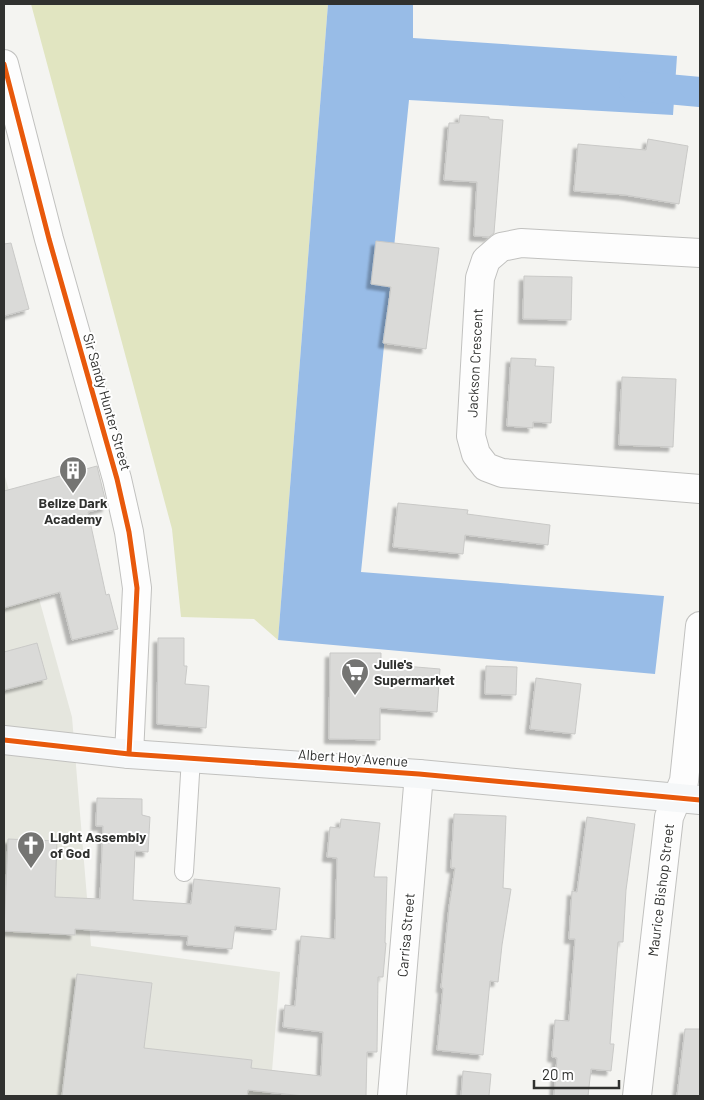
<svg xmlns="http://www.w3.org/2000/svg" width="704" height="1100" font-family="Barlow,sans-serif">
	<defs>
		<filter id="shadow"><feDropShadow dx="-4.5" dy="4.5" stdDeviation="1" flood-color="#0004"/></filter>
	</defs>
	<rect width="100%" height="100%" fill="#f4f4f1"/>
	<path fill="#e5e6de" d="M 4,473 L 72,717 L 91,946 L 280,972 L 270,1096 L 4,1096 Z"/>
	<path fill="#e1e5c1" d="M 31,4 L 328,4 L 278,640 L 254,619 L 181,617 L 172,529 Z"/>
	<path fill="#98bce7" d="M 328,4 L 413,4 L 413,38 L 677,56 L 673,115 L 409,100 L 361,572 L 664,596 L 655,674 L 278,640 Z"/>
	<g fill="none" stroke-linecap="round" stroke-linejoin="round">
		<path stroke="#98bce7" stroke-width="30" d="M 634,86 L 700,92"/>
	</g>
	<path fill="#dadad8" stroke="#c9c9c7" filter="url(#shadow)" d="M 460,115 L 489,117 L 489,119 L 503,120 L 494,233 L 489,237 L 474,236 L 477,182 L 444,180 L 449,123 L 459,123 Z
		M 648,139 L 688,146 L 679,204 L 625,195 L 574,191 L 578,144 L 646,150 Z
		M 376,241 L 439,248 L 426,349 L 383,343 L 391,287 L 371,284 Z
		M 11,243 L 29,309 L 4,316 L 4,244 Z
		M 524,276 L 572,277 L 571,320 L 523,319 Z
		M 511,358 L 536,359 L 535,366 L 554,367 L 551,423 L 533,422 L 533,428 L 507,426 Z
		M 622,377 L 676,379 L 673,447 L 619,445 Z
		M 97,466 L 107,507 L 88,512 L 106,595 L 109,594 L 118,629 L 72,640 L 60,592 L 4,608 L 4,491 Z
		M 398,503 L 468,510 L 467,514 L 550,525 L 548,545 L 465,535 L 463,554 L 393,547 Z
		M 158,638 L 184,638 L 184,666 L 187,666 L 185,684 L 209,686 L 206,728 L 157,724 Z
		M 37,643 L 47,679 L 4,690 L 4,652 Z
		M 330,653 L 381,653 L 381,664 L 440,669 L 437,712 L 380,708 L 380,740 L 329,739 Z
		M 486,666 L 517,667 L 516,695 L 485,694 Z
		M 536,678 L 581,684 L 575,734 L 530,729 Z
		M 97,798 L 142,799 L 142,815 L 150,817 L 148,852 L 135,851 L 133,900 L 191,904 L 194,879 L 280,888 L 276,930 L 235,926 L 232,949 L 187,945 L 188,936 L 75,929 L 75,935 L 4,931 L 8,839 L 57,841 L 55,897 L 100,899 L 103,826 L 96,826 Z
		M 454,814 L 506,816 L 503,888 L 511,889 L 502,945 L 498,982 L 490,981 L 483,1055 L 437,1050 L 443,988 L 441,988 L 449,907 L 455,868 L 451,868 Z
		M 587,817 L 635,824 L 626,890 L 623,942 L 618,942 L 610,1044 L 614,1044 L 611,1071 L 591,1069 L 588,1096 L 554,1096 L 557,1058 L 552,1057 L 555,1020 L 569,1021 L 575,939 L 569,939 L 572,891 L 577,892 Z
		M 341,819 L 380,823 L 374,877 L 387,877 L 385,943 L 386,943 L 383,977 L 378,977 L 377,1052 L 367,1052 L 366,1096 L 304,1096 L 248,1090 L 247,1096 L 62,1096 L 77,974 L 152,983 L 144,1048 L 252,1060 L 251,1068 L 321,1076 L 323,1032 L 283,1027 L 285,1005 L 295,1006 L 301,936 L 335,939 L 337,858 L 327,857 L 330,827 L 340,828 Z
		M 685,1029 L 700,1029 L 700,1096 L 677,1096 Z
		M 463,1071 L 491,1074 L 489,1096 L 461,1096 Z"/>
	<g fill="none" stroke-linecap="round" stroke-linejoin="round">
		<g stroke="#c1c1bf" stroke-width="20">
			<path id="lane" d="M 184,872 L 191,758"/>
		</g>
		<g stroke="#c1c1bf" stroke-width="30">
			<path id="street" d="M 4,64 L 49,239 L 117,479 L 129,532 L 137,588 L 129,754
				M 700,253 L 521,243 L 501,247 L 486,260 L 480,278 L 471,436 L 476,454 L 486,467 L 502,473 L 700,489
				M 392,1096 L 419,774
				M 637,1096 L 669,817 L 684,781 L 700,626"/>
		</g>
		<g stroke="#c1c1bf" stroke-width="30">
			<path id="secondary" d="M 4,740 L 129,754 L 419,774 L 700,800"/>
		</g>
		<use href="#lane" stroke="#fdfdfd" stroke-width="18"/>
		<use href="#street" stroke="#fdfdfd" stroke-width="28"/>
		<use href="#secondary" stroke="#f5f7f8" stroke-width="28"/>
		<g stroke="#fff" stroke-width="8">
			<path id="cycleway" d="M 4,64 L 49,239 L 117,479 L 129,532 L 137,588 L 129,754
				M 4,740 L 129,754 L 419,774 L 700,800"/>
		</g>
		<use href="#cycleway" stroke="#e8590c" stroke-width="5"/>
	</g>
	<defs>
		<g id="building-pin" transform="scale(1.4375)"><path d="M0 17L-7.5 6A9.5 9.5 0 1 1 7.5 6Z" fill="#757573" stroke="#fff"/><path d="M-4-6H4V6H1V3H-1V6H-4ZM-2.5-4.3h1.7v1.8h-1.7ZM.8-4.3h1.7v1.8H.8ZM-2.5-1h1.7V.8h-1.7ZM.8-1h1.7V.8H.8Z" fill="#fff"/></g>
		<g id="supermarket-pin" transform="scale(1.4375)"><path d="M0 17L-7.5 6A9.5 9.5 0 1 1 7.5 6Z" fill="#757573" stroke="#fff"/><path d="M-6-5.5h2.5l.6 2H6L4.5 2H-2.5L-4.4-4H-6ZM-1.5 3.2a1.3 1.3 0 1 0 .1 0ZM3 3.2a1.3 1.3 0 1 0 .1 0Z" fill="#fff"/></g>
		<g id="church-pin" transform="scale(1.4375)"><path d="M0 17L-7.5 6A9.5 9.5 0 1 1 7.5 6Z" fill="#757573" stroke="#fff"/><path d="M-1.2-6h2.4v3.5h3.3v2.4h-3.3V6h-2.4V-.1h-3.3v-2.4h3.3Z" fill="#fff"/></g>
	</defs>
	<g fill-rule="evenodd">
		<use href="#building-pin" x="73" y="470"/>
		<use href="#supermarket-pin" x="355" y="672"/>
		<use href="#church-pin" x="31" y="845"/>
	</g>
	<g text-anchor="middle" stroke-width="4" stroke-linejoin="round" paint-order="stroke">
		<g font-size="14" fill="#30312f" stroke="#fff">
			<text transform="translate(475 363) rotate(-87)" y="5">Jackson Crescent</text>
			<text transform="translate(107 402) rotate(74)" y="5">Sir Sandy Hunter Street</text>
			<text transform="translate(353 758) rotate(4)" y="5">Albert Hoy Avenue</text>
			<text transform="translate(661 890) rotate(-83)" y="5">Maurice Bishop Street</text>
			<text transform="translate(406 935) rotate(-85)" y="5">Carrisa Street</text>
		</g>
		<g font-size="14" font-weight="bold" fill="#30312f" stroke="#fff" text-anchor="start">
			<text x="73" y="508" text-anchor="middle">Belize Dark<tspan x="73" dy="16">Academy</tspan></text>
			<text x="374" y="669">Julie's<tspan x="374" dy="16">Supermarket</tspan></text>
			<text x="50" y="842">Light Assembly<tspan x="50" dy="16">of God</tspan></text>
		</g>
	</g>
	<rect width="704" height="1100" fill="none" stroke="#30312f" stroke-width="10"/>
	<path d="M534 1080v8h85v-8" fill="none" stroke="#30312f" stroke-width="2.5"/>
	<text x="542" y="1080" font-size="15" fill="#30312f" stroke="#ffffff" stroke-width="4" paint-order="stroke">20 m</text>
</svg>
